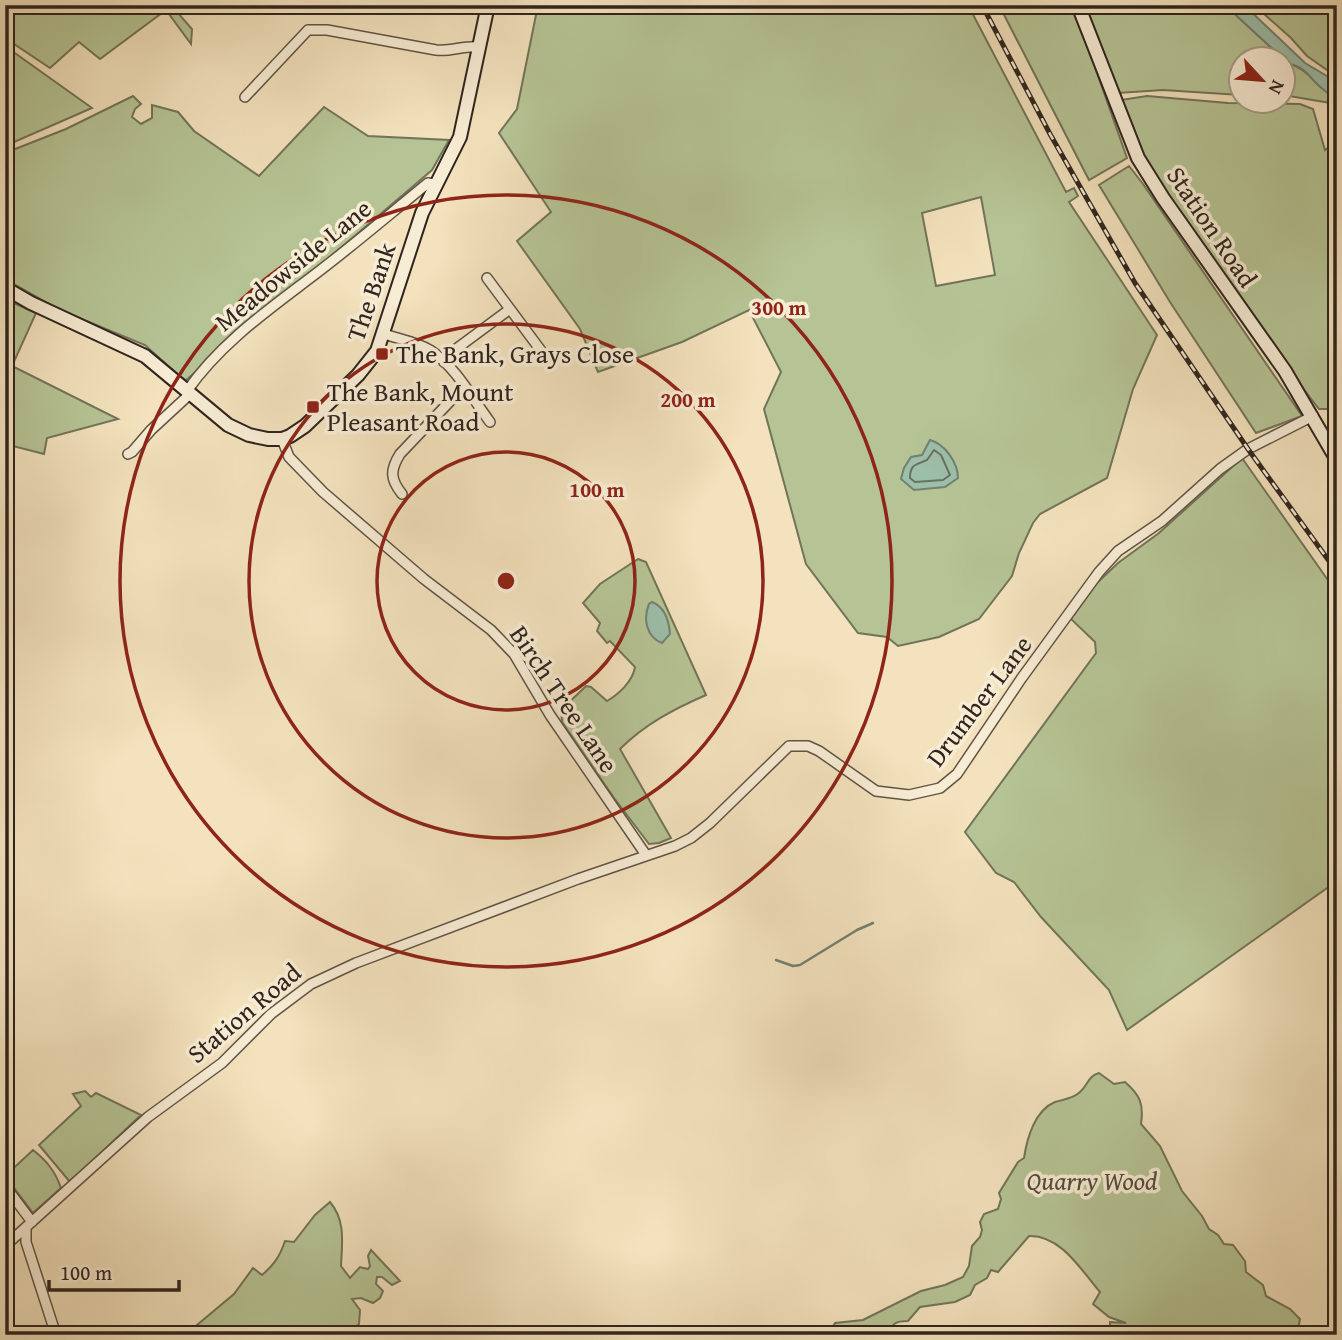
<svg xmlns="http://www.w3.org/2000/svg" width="1342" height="1340" font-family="'Gentium Book Plus',serif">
	<rect width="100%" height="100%" fill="#f3e2bd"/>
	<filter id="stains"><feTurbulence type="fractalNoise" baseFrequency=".00286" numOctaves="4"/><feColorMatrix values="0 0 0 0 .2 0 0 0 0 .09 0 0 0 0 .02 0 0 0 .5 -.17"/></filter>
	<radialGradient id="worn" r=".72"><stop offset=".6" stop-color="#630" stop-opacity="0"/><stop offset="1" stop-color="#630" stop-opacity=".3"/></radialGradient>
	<path fill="#b6c495" stroke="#72745a" stroke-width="2" fill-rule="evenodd" d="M 5,5 L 171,5 L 192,29 L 191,44 L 166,10 L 100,59 L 79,42 L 50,68 L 5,38 Z
		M 538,5 L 968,5 L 1066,192 L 1074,188 L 1078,196 L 1069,202 L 1157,335 L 1133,389 L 1107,478 L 1040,514 L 1033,523 L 1019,553 L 1012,576 L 979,619 L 939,637 L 898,646 L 887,637 L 858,633 L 806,564 L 764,409 L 781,372 L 749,310 L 682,342 L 598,372 L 580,329 L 517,241 L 551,212 L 499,133 L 517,109 ZM 981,197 L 995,275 L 936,286 L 922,213 Z
		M 999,5 L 1073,5 L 1127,158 L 1089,180 Z
		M 1083,5 L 1225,5 L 1288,63 C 1309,70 1320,87 1337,100 L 1337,109 L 1330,103 L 1283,95 L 1282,60 L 1240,60 L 1240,95 L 1163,90 L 1118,93 Z
		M 1254,5 L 1337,5 L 1337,77 L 1307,56 L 1291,38 Z
		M 5,46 L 92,108 L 5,146 Z
		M 133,96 L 141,104 L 135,109 L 132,117 L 141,124 L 152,118 L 152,105 L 178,112 L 194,131 L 259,176 L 324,107 L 368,136 L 449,140 L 432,170 L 185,381 L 145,345 L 60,310 L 5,279 L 5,153 L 66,129 Z
		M 1147,96 L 1228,103 L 1300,104 L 1313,109 L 1325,150 L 1337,141 L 1337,406 L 1332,409 L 1319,409 L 1271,347 L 1203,248 L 1142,155 L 1121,100 Z
		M 1129,166 L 1143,184 L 1302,416 L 1256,433 L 1170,302 L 1099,185 Z
		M 5,299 L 36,313 L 12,366 L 118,419 L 47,438 L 44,454 L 5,444 Z
		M 1242,458 L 1337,593 L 1337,881 L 1127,1030 L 1109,990 L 1041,917 L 1014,882 L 996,873 L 965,832 L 1096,653 L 1095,642 L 1071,619 L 1097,583 L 1118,563 L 1159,533 Z
		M 638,559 L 646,562 L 706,695 C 674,709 645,724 620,749 L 671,838 L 659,843 L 649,844 L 614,798 L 562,722 L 561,710 L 586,686 L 591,687 L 607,701 C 619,694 633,681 635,667 L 610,641 L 607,643 L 597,631 L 600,623 L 583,603 L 600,584 Z
		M 1099,1073 L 1114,1084 L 1125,1082 C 1140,1095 1144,1104 1141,1124 L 1160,1146 L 1182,1191 L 1202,1216 L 1209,1229 L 1218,1235 L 1224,1244 L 1233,1245 L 1245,1261 L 1246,1272 L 1263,1285 L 1266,1296 L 1290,1309 L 1300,1319 L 1297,1335 L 1216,1335 L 1215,1331 L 1200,1326 L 1173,1335 L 1110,1335 L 1110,1322 L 1126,1323 L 1109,1317 L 1093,1304 L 1100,1292 C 1081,1270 1061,1235 1029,1236 L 998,1272 L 991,1270 L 987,1278 L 975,1285 L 970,1295 L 955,1302 L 920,1307 L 908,1321 C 896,1321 892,1323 888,1335 L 826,1335 L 830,1332 L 835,1323 L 863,1320 L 921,1291 L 945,1285 L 963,1277 L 969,1266 L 972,1246 L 980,1237 L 982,1230 L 980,1222 L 984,1214 L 998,1209 L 1001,1199 L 999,1193 L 1018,1162 L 1024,1158 C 1027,1138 1035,1110 1055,1102 C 1064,1099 1073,1099 1080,1092 C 1088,1085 1088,1076 1099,1073 Z
		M 85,1091 L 91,1097 L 96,1093 L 141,1115 L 70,1182 L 39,1145 L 81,1106 L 73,1094 Z
		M 33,1150 C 47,1161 55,1171 61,1188 L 33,1213 L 5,1176 Z
		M 330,1202 C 346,1221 342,1243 341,1266 L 350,1278 L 360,1267 L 368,1269 L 370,1266 L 368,1256 L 371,1250 L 400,1281 L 392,1285 L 382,1277 L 377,1277 L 376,1284 L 383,1291 L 380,1298 L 373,1303 L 361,1298 L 352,1299 L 360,1310 L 359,1324 L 352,1330 L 355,1335 L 185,1335 L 234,1294 L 253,1268 L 262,1275 C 274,1265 280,1256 285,1241 L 294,1242 L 315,1215 Z"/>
	<path fill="#9dbfaa" stroke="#718172" stroke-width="2" d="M 1225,5 L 1244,5 L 1305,63 L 1337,82 L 1337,100 C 1331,95 1323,90 1317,84 C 1306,73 1305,68 1288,63 Z
		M 930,440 C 945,444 958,463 958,478 L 945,487 L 914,490 L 901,479 L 904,468 L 911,457 L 922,455 Z
		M 652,602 C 665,607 669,621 670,634 L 662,643 C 646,637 643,618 649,604 Z"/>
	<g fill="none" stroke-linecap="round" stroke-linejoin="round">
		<path stroke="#667264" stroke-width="2" d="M 934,450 L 941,455 L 950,475 L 943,480 L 915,482 L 910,478 C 910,464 916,465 927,460 Z"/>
		<path stroke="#718172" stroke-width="2.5" d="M 776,960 L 793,966 L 800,965 L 857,930 L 873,923"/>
		<g stroke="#605446" stroke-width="12">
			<path id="street" d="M 245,97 L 308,30 L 327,30 L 436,50 C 451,52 464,45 479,47
				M 487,278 L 542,352
				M 384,334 C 399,339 417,342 430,350 C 456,367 472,398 490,422
				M 444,362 L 456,349 L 510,309
				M 187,391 C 221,342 271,308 318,272 C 356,243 391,213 428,183 L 435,184
				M 282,439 L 289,457 L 323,492 L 424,579 L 491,630 L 514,654 L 550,715 L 646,855
				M 128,454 L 132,452 L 151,430 L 190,394
				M 402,494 C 390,479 390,470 400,454 L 455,396 L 465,388
				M 5,1186 L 32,1222
				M 26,1227 L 26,1242 L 56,1335
				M 5,1246 L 148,1117 L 222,1063 L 271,1014 L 311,984 L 356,963 L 578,879 L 675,846 L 691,838 L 710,823 L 789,746 L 808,746 L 819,751 L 876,791 L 909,795 L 940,788 L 957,774 L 1021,679 L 1099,572 L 1118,551 L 1162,521 L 1220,469 L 1248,449 L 1313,416"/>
		</g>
		<g stroke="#2f241e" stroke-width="16">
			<path id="secondary" d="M 1078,5 L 1138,158 L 1163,198 L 1285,371 L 1337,460
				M 5,288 L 31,303 L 145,356 L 228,425 L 249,435 L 268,439 L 282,439 L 290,436 L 305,426 L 358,375 L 377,351 L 422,213 L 460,137 L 488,5"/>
		</g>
		<use href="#street" stroke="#f7ecd4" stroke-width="9"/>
		<use href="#secondary" stroke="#f7ecd4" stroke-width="12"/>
		<g stroke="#2f241e" stroke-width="5">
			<path id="rail" d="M 982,5 L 1050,134 L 1135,283 L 1248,449 L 1337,572"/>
		</g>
		<use href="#rail" stroke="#f7ecd4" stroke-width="2.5" stroke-dasharray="8" stroke-linecap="butt"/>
	</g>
	<g fill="none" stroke="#8f2418" stroke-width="3.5">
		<circle cx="506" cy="581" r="129"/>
		<circle cx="506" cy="581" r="257"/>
		<circle cx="506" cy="581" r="386"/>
	</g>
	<g fill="#8f2418" stroke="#f7ecd4" stroke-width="2.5">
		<rect x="375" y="347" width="14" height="14" rx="3.5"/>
		<rect x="306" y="400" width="14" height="14" rx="3.5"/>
	</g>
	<g text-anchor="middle" stroke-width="7" stroke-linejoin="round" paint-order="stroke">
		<g font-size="26" fill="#2f241e" stroke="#f7ecd4">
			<text transform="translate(1212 227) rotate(56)" y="9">Station Road</text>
			<text transform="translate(293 265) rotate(-39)" y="9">Meadowside Lane</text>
			<text transform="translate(371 292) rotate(-71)" y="9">The Bank</text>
			<text transform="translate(564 699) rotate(56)" y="9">Birch Tree Lane</text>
			<text transform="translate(979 701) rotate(-53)" y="9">Drumber Lane</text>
			<text transform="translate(244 1013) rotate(-40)" y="9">Station Road</text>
		</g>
		<g font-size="26" fill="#2f241e" stroke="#f7ecd4" text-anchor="start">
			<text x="396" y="363">The Bank, Grays Close</text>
			<text x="327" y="401">The Bank, Mount<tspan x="327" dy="30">Pleasant Road</tspan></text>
		</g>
		<g font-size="26" font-style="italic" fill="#514c3c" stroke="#f7ecd4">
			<text x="1092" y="1190">Quarry Wood</text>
		</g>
	</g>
	<circle cx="506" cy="581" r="10" fill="#8f2418" stroke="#f7ecd4" stroke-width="3.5"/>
	<g font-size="21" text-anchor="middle" font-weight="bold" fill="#8f2418" stroke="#f7ecd4" stroke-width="7" stroke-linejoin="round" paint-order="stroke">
		<text x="779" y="315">300 m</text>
		<text x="688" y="407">200 m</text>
		<text x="597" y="497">100 m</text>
	</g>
	<rect width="1342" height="1340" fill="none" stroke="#f3e2bd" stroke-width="28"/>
	<rect x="7" y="7" width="1328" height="1326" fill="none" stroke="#2f241e" stroke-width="3.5"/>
	<rect x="14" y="14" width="1314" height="1312" fill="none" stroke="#2f241e" stroke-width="2"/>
	<g transform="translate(1262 80) rotate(116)"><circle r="33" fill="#f7ecd4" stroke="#a79c8b" stroke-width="2"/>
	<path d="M0-5L12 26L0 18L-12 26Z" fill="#8f2418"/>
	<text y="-10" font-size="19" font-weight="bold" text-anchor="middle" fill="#2f241e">N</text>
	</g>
	<path d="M49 1280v10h130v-10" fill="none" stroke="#2f241e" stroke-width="3.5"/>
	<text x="60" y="1280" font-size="21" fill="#2f241e" stroke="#f7ecd4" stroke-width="5" paint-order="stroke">100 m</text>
	<rect width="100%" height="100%" filter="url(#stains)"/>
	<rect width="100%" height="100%" fill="url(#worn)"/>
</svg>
